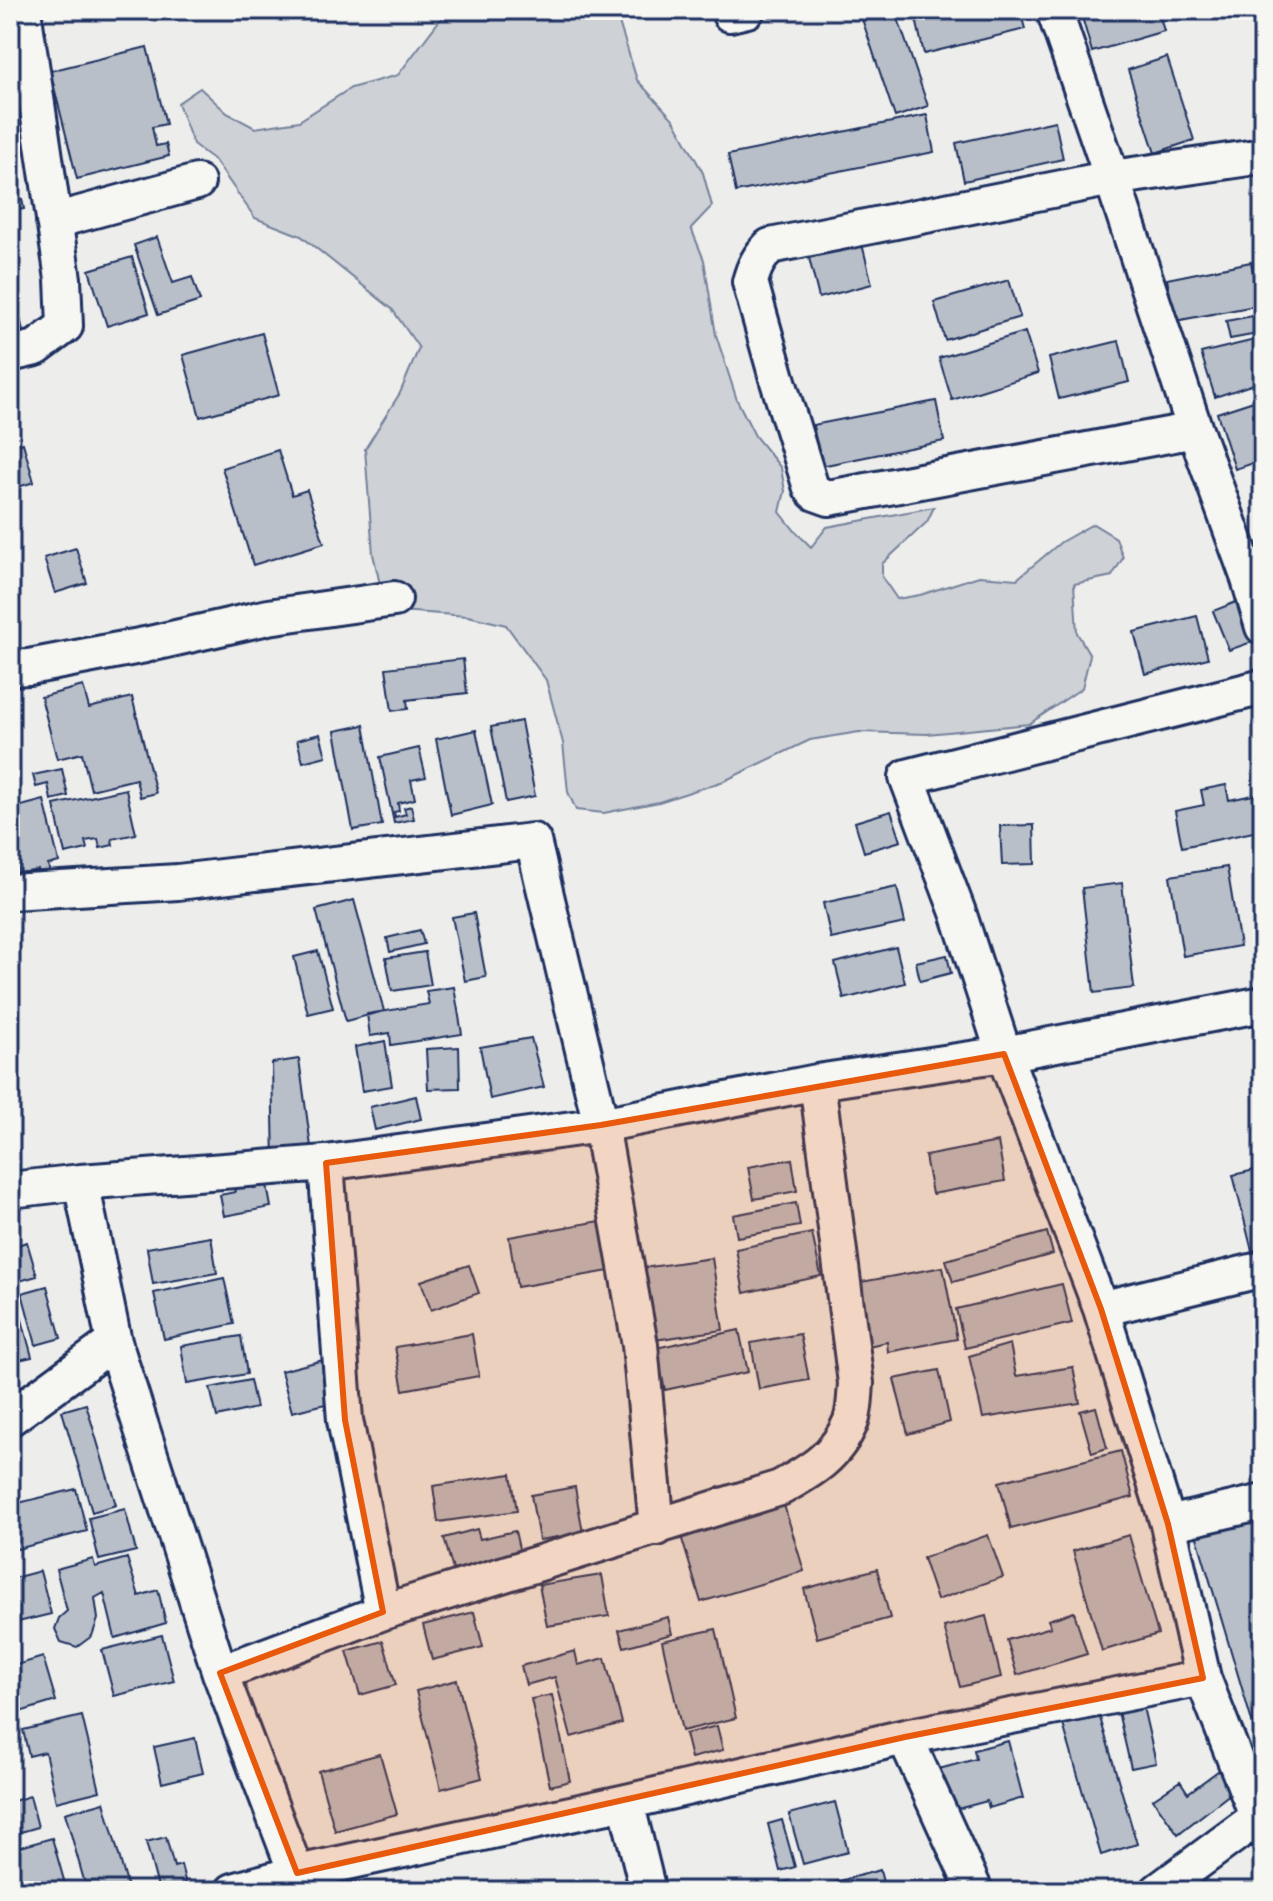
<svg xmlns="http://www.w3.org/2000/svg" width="1273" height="1901" font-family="'Comic Neue',sans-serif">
	<rect width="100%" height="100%" fill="#edeeec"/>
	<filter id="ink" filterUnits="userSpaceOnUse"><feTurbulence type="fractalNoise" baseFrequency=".0125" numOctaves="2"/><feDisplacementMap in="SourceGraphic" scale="16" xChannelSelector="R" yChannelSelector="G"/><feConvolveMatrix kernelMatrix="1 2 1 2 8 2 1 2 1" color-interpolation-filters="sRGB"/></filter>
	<g filter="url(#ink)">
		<path fill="#ced2d7" stroke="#74809a" stroke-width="2" d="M 450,10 L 619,10 L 619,22 L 637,80 L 674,120 L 703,173 L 712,206 L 691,228 L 704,260 L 716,335 L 737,400 L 755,436 L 781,468 L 785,491 L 780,512 L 795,531 L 811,547 L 827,527 L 934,507 L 927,522 L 882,564 L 882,577 L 897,599 L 920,595 L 979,576 L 1017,579 L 1061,542 L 1093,524 L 1116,538 L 1123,558 L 1112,576 L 1074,584 L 1077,633 L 1090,655 L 1082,688 L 1029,724 L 927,734 L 859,732 L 810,740 L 724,781 L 659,802 L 604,813 L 576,810 L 568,792 L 563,743 L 546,680 L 506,625 L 468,616 L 386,610 L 373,554 L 365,449 L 400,393 L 419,348 L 392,309 L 301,236 L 255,218 L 215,161 L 193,144 L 178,103 L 200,88 L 227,113 L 255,128 L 299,121 L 351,88 L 398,75 L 439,21 Z"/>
		<path fill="#b9bfc8" stroke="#1b2f5e" stroke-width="2" d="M 859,10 L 895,10 L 928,106 L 895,117 Z
			M 914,10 L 1020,10 L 1025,29 L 924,54 Z
			M 1080,10 L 1158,10 L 1164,31 L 1092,52 Z
			M 147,47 L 166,124 L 152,127 L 156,146 L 166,144 L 169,156 L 77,179 L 50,71 Z
			M 1167,57 L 1194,140 L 1155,153 L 1128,70 Z
			M 927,115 L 934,152 L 736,192 L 728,155 Z
			M 1055,121 L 1063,159 L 964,181 L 956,143 Z
			M 22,199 L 24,209 L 10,212 L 10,202 Z
			M 157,237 L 173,283 L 192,277 L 200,301 L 158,315 L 134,245 Z
			M 862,244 L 872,284 L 819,298 L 809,258 Z
			M 132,257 L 149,313 L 107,326 L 89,270 Z
			M 1251,262 L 1260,305 L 1175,321 L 1167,279 Z
			M 1009,280 L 1020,317 L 945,340 L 934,302 Z
			M 19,312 L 23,332 L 10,335 L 10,314 Z
			M 1263,314 L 1263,333 L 1230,339 L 1226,321 Z
			M 1025,332 L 1038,373 L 952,400 L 939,358 Z
			M 262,333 L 279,395 L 200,417 L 183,355 Z
			M 1263,338 L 1263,381 L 1215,397 L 1201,353 Z
			M 1119,341 L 1129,382 L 1059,399 L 1049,358 Z
			M 1263,398 L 1263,460 L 1235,469 L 1217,413 Z
			M 936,401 L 944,441 L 821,466 L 813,425 Z
			M 23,443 L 34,482 L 18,487 L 10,458 L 10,447 Z
			M 278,450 L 292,495 L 307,490 L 324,543 L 253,565 L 222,468 Z
			M 10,483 L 17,512 L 10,514 Z
			M 76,548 L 87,583 L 55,593 L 44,558 Z
			M 1236,602 L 1252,642 L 1229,650 L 1213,611 Z
			M 1197,616 L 1208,658 L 1145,674 L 1134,632 Z
			M 463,659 L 467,693 L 407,700 L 408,709 L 392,711 L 386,668 Z
			M 83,686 L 89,708 L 132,697 L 156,793 L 140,797 L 136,779 L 91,790 L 82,753 L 57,759 L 41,697 Z
			M 521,721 L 535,796 L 506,802 L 491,727 Z
			M 364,725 L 382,825 L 353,830 L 335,731 Z
			M 476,730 L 492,805 L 451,815 L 436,739 Z
			M 320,734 L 326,756 L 303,762 L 297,740 Z
			M 419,748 L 426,777 L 411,780 L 415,799 L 398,803 L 399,811 L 394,812 L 395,817 L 406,814 L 404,808 L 411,806 L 414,819 L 394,823 L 380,757 Z
			M 62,769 L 68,796 L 51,800 L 48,784 L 36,787 L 33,775 Z
			M 1226,785 L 1229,800 L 1258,794 L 1263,820 L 1263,830 L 1182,847 L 1175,811 L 1204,805 L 1201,790 Z
			M 126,789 L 136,834 L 112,839 L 113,845 L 100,848 L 98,839 L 85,841 L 87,849 L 65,854 L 54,805 Z
			M 44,800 L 59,862 L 48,865 L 50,872 L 39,874 L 38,870 L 19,874 L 10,839 L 10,809 Z
			M 891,811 L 901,841 L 864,852 L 855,822 Z
			M 1034,825 L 1035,864 L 1002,865 L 1000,826 Z
			M 1227,867 L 1240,946 L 1183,956 L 1170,876 Z
			M 1122,883 L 1134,988 L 1094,993 L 1082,888 Z
			M 897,887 L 905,923 L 831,939 L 823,903 Z
			M 354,900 L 384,1011 L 346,1021 L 316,910 Z
			M 474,913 L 486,977 L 465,981 L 452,917 Z
			M 420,930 L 424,944 L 390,952 L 387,938 Z
			M 896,947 L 905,983 L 844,999 L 835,963 Z
			M 318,951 L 333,1008 L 308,1014 L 294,957 Z
			M 425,952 L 431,985 L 392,991 L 386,958 Z
			M 947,955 L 951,973 L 920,981 L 916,962 Z
			M 454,987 L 462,1034 L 391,1045 L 390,1033 L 370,1036 L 367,1014 L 429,1004 L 426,991 Z
			M 531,1038 L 544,1087 L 490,1099 L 480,1047 Z
			M 385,1041 L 392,1086 L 362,1091 L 355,1047 Z
			M 459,1047 L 460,1088 L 428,1089 L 426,1049 Z
			M 299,1059 L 312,1154 L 274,1163 L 272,1063 Z
			M 416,1096 L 421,1119 L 375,1130 L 370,1107 Z
			M 998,1142 L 1005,1181 L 932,1194 L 925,1156 Z
			M 792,1159 L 797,1191 L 754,1199 L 748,1167 Z
			M 1263,1168 L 1263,1248 L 1252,1251 L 1233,1175 Z
			M 252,1181 L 254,1188 L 267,1185 L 271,1207 L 224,1216 L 220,1195 L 235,1192 L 233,1185 Z
			M 796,1203 L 800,1226 L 737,1237 L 733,1215 Z
			M 606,1220 L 615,1270 L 517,1287 L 509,1237 Z
			M 1047,1232 L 1053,1254 L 953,1282 L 946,1260 Z
			M 812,1233 L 821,1276 L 744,1293 L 736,1249 Z
			M 211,1237 L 217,1273 L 153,1284 L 147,1248 Z
			M 27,1242 L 37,1276 L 12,1283 L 10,1276 L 10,1247 Z
			M 712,1258 L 723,1330 L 647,1341 L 636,1269 Z
			M 469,1265 L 479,1293 L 431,1310 L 421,1281 Z
			M 943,1267 L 957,1339 L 888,1352 L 887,1342 L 868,1346 L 856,1283 Z
			M 10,1275 L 32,1357 L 10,1362 Z
			M 224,1278 L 234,1324 L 164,1339 L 154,1293 Z
			M 1062,1284 L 1072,1323 L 965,1348 L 956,1309 Z
			M 47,1286 L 61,1338 L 36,1345 L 22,1293 Z
			M 739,1330 L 748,1372 L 665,1390 L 656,1348 Z
			M 472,1334 L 479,1376 L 403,1390 L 395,1347 Z
			M 800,1334 L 809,1380 L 759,1389 L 751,1343 Z
			M 241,1336 L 247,1374 L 187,1384 L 181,1346 Z
			M 1010,1344 L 1016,1376 L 1073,1367 L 1080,1403 L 983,1418 L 969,1356 Z
			M 327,1359 L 338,1401 L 292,1412 L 281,1371 Z
			M 939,1370 L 950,1422 L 908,1434 L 894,1379 Z
			M 250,1380 L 256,1408 L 217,1417 L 210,1388 Z
			M 86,1404 L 116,1505 L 92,1512 L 62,1411 Z
			M 1096,1407 L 1107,1448 L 1092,1453 L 1080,1411 Z
			M 1121,1451 L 1133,1497 L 1011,1529 L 999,1482 Z
			M 511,1474 L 517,1511 L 438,1522 L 433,1486 Z
			M 575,1487 L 583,1533 L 539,1540 L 531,1495 Z
			M 76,1489 L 87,1531 L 13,1550 L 10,1539 L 10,1505 Z
			M 784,1505 L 804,1571 L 701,1602 L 681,1536 Z
			M 125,1509 L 136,1551 L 99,1560 L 89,1518 Z
			M 1263,1519 L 1263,1729 L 1255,1732 L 1196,1534 Z
			M 477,1529 L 480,1539 L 515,1531 L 520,1553 L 453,1570 L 444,1538 Z
			M 988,1535 L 1003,1577 L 937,1600 L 923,1558 Z
			M 1129,1535 L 1158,1634 L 1102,1651 L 1073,1551 Z
			M 127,1558 L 139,1596 L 158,1590 L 166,1623 L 115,1638 L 104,1593 L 95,1598 L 98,1619 L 92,1636 L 77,1647 L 61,1642 L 55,1629 L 59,1618 L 67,1611 L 56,1569 L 93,1559 L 95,1567 Z
			M 877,1569 L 890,1618 L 817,1638 L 804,1589 Z
			M 40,1571 L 51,1614 L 10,1624 L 10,1579 Z
			M 602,1575 L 609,1616 L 547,1626 L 539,1585 Z
			M 474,1612 L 483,1647 L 432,1660 L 423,1625 Z
			M 1074,1612 L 1087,1654 L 1017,1675 L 1007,1640 L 1051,1627 L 1048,1620 Z
			M 986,1616 L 1001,1677 L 960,1687 L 944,1627 Z
			M 668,1617 L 672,1634 L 624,1647 L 619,1630 Z
			M 716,1629 L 736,1718 L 682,1731 L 662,1641 Z
			M 162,1635 L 174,1681 L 114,1696 L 102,1650 Z
			M 383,1641 L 396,1685 L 360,1695 L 347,1651 Z
			M 575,1651 L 578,1665 L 605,1658 L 622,1723 L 571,1737 L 555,1677 L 526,1685 L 521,1666 Z
			M 43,1657 L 56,1701 L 10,1715 L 10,1709 L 14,1708 L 12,1701 L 10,1702 L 10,1667 Z
			M 457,1680 L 482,1778 L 441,1789 L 416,1691 Z
			M 1140,1694 L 1156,1763 L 1131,1768 L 1115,1699 Z
			M 552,1695 L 570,1781 L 550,1786 L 531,1699 Z
			M 1096,1704 L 1137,1844 L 1101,1855 L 1060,1714 Z
			M 82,1716 L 100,1791 L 56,1802 L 45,1752 L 29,1756 L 23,1730 Z
			M 717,1726 L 723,1750 L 691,1758 L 685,1734 Z
			M 195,1738 L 203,1773 L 162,1783 L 154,1747 Z
			M 1008,1741 L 1023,1798 L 989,1808 L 987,1801 L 950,1811 L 939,1769 L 976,1759 L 974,1750 Z
			M 380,1754 L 397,1814 L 335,1831 L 318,1771 Z
			M 1222,1768 L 1235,1790 L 1178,1834 L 1153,1799 L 1180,1781 L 1188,1793 Z
			M 30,1796 L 38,1827 L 14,1834 L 10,1819 L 10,1802 Z
			M 104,1802 L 129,1891 L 87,1891 L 65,1813 Z
			M 835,1802 L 848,1852 L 803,1864 L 789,1814 Z
			M 782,1820 L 795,1867 L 780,1871 L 768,1824 Z
			M 166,1837 L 174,1867 L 181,1865 L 186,1884 L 159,1891 L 146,1842 Z
			M 52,1838 L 67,1891 L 10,1891 L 10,1850 Z
			M 880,1870 L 884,1887 L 868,1891 L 815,1891 L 814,1888 Z
			M 789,1881 L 791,1891 L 748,1891 Z"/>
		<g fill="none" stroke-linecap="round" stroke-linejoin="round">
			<g stroke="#1b2f5e" stroke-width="40">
				<path id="street" d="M 1054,10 L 1112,178 L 1195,430 L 1249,579 L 1263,627
					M 730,14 L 747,10
					M 54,221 L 197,182
					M 10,354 L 36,348 L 65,326 L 63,279 L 23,10
					M 1195,430 L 829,498 L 815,493 L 811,488 L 777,378 L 750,282 C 754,267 759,257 770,246 L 1112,178 L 1263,156
					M 10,668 L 29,667 L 145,645 L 268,617 L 394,599
					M 1263,687 L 907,777 L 959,915 L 1004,1054 L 1101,1309 L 1168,1524 L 1203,1678 L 1263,1831
					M 10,892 L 178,882 L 533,841 L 601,1125 L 640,1345 L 657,1528
					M 326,1163 L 345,1420 L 383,1612
					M 81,1182 L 114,1342 L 220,1673 L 303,1891
					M 10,1190 L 81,1182 L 326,1163 L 601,1125 L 817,1082 L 1004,1054 L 1263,1004
					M 1101,1309 L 1263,1269
					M 10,1418 L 114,1342
					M 1168,1524 L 1263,1502
					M 220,1673 L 383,1612 L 780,1488 C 811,1471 837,1456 851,1421 C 855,1410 855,1395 856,1383 L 817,1082
					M 905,1737 L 975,1891
					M 626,1802 L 648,1891
					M 233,1891 L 297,1873 L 626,1802 L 905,1737 L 1203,1678
					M 1158,1891 L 1257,1818"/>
			</g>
			<use href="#street" stroke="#f6f6f2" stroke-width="34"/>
		</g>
	</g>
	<path fill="#e8590c" fill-opacity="0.2" stroke="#e8590c" stroke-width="6" stroke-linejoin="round" d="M 1004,1054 L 1101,1309 L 1168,1524 L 1203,1678 L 905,1737 L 297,1873 L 220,1673 L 383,1612 L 345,1420 L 326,1163 L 601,1125 Z"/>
	<rect width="1273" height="1901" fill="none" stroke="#f6f6f2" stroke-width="40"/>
	<rect x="20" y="20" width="1233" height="1861" fill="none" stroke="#1b2f5e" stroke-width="3" filter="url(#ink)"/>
</svg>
